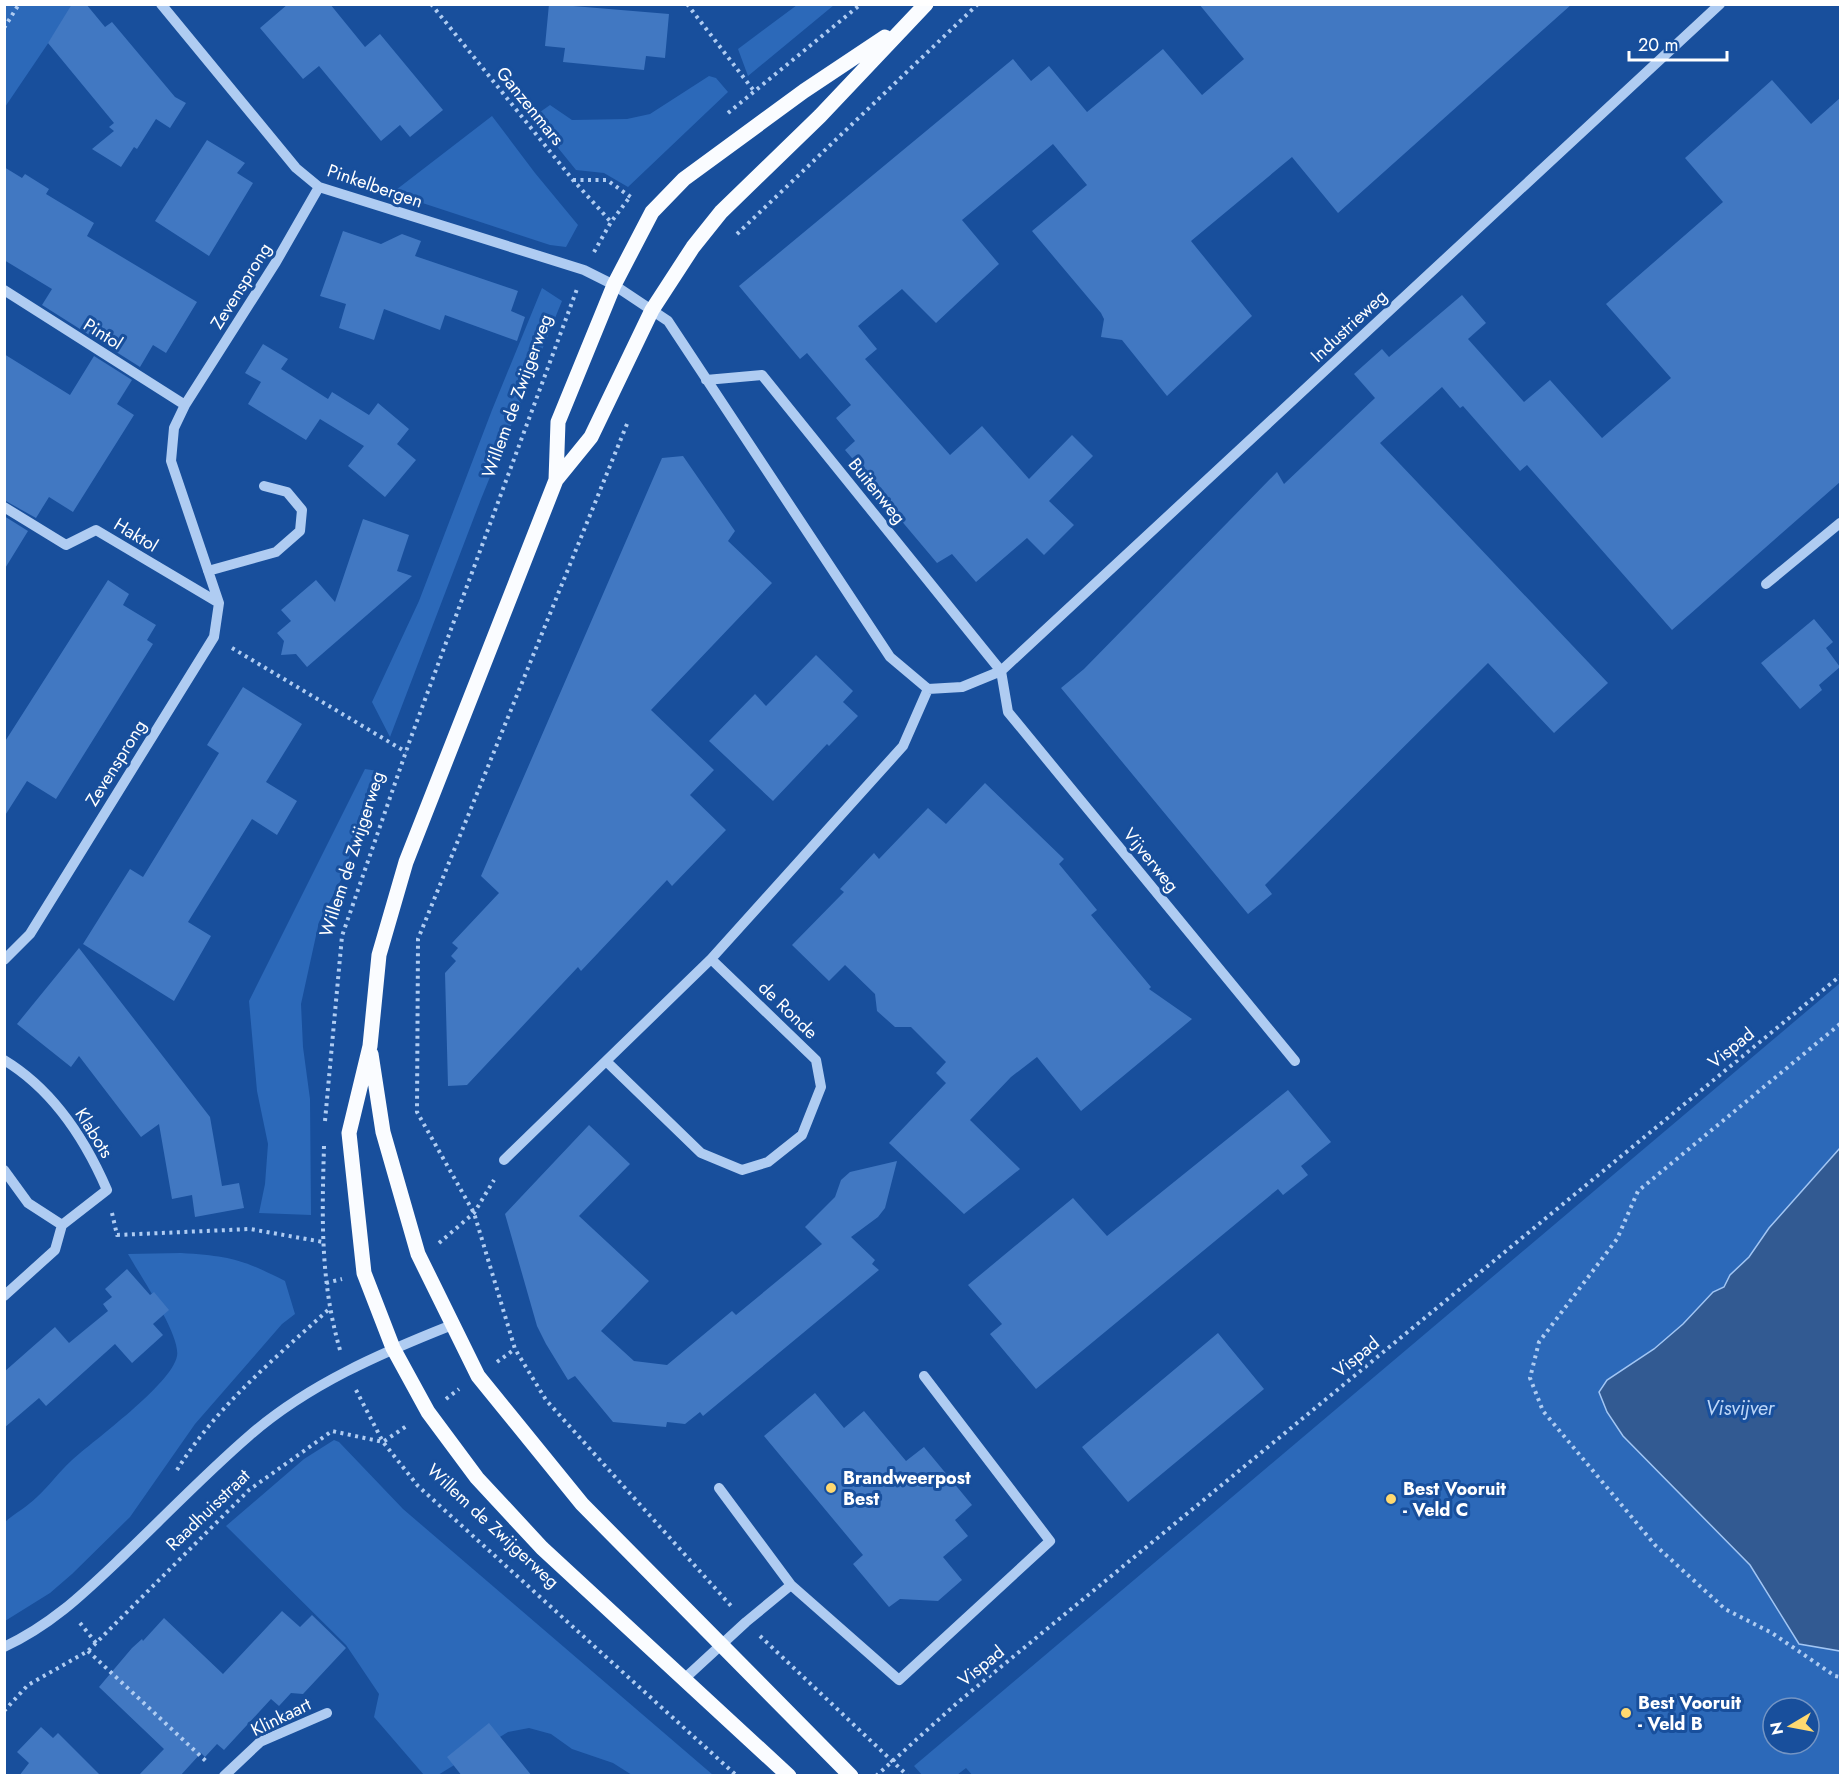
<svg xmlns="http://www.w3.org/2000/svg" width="1845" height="1780" font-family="Jost,sans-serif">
	<rect width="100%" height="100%" fill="#184f9c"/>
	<path fill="#2c69b9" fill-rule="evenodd" d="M 4,5 L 74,5 L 5,107 L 4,107 Z
		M 797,5 L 834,5 L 748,76 L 738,49 Z
		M 709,76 L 716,78 L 728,92 L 628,187 L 604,173 L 576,170 L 533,117 L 550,105 L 572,120 L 627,119 L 650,114 Z
		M 492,116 L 535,173 L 578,225 L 566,247 L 550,245 L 392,193 Z
		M 542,288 L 562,301 L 481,499 L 390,737 L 372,702 L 419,601 L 492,410 Z
		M 365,769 L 378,771 L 343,876 L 319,922 L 301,1004 L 303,1047 L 310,1099 L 311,1215 L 259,1213 L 265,1184 L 268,1144 L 257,1091 L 249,1001 Z
		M 1840,983 L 1840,1148 L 1769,1228 L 1749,1257 L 1730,1275 L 1724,1287 L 1713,1292 L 1683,1324 L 1654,1349 L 1607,1380 L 1607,1412 L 1623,1436 L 1750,1565 L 1799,1644 L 1840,1651 L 1840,1775 L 973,1776 L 966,1768 L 957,1775 L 923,1776 L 914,1766 ZM 1773,1708 L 1809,1708 L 1809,1744 L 1773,1744 Z
		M 181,1253 C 229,1256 242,1259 285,1281 L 295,1314 L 282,1324 L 195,1424 L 130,1517 L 72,1574 L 50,1593 L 5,1621 L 5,1522 C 15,1513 27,1507 37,1497 C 49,1486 59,1472 71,1461 C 94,1440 172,1384 177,1356 C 181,1335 139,1274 128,1254 Z
		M 334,1440 L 339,1442 L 403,1509 L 713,1775 L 632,1775 L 613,1763 L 572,1749 L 551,1734 L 529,1728 L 508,1732 L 438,1775 L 424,1775 L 374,1717 L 379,1694 L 346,1645 L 226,1526 L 304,1459 Z"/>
	<path fill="#325a92" stroke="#a2c6f4" stroke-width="1.5" d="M 1840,1148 L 1840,1651 L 1799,1644 L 1750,1565 L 1623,1436 L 1607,1412 L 1599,1392 L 1607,1380 L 1654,1349 L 1683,1324 L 1713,1292 L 1724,1287 L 1730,1275 L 1749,1257 L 1769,1228 Z"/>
	<path fill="#4178c2" d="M 72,4 L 86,4 L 105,27 L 112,22 L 175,97 L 186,103 L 170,128 L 156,119 L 137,149 L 134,147 L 121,167 L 92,149 L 114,131 L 109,127 L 114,123 L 48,43 Z
		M 288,4 L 330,4 L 365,47 L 380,34 L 443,110 L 410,137 L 400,125 L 381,141 L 319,66 L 303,79 L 260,28 Z
		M 549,4 L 669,14 L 665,58 L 646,56 L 644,70 L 563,62 L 565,48 L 545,46 Z
		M 1199,4 L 1572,4 L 1338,213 L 1292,157 L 1191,241 L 1252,316 L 1167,396 L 1122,340 L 1101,337 L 1104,319 L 1101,313 L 1032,231 L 1087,185 L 1053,144 L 962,220 L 999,264 L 936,323 L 902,289 L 858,326 L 877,349 L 865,359 L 950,455 L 982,426 L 1029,479 L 1072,435 L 1093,456 L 1049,501 L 1074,525 L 1044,555 L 1027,538 L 976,582 L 952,554 L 937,563 L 862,474 L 864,472 L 845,450 L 855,441 L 836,418 L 851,405 L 807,353 L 800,359 L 739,286 L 1013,59 L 1031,81 L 1049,66 L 1087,112 L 1163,49 L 1202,95 L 1244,59 Z
		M 1772,80 L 1811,124 L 1840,98 L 1840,482 L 1672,630 L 1527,465 L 1520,471 L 1463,406 L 1460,408 L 1442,387 L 1380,443 L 1608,683 L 1554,733 L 1488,663 L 1265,885 L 1272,894 L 1248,914 L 1061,688 L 1084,669 L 1277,472 L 1284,484 L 1375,398 L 1354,374 L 1382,349 L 1389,357 L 1462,295 L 1486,323 L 1468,339 L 1524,402 L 1550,380 L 1602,438 L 1671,378 L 1606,304 L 1723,202 L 1685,158 Z
		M 207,140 L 245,163 L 237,173 L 253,183 L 209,256 L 155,221 Z
		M 4,167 L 22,178 L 25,174 L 49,189 L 46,194 L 94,223 L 87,236 L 197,302 L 166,353 L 153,345 L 140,367 L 42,305 L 52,289 L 4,260 Z
		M 343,231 L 381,244 L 402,234 L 421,241 L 415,256 L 518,291 L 511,311 L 525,317 L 517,341 L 445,315 L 440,330 L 384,309 L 374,340 L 339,328 L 346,304 L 320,296 Z
		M 263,344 L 288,359 L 281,369 L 328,399 L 332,392 L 369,415 L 378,403 L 409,429 L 397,444 L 416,460 L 385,497 L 348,466 L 364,446 L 320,419 L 306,440 L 248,404 L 261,382 L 245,373 Z
		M 4,354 L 70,395 L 94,356 L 132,380 L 117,404 L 134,415 L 73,512 L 49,497 L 36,518 L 4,500 Z
		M 683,456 L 735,531 L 728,541 L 772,583 L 651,710 L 714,770 L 690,795 L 726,830 L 672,886 L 667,880 L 581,971 L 578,967 L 467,1085 L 448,1086 L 445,973 L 456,961 L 451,956 L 458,948 L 452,943 L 499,893 L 481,876 L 496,841 L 662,458 Z
		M 4,516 L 28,531 L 4,570 Z
		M 363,519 L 409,535 L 397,571 L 412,576 L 307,667 L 296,654 L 281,655 L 284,641 L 277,633 L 291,621 L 281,610 L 316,580 L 335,602 Z
		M 108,580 L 129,594 L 123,605 L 156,625 L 147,640 L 153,644 L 56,799 L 27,781 L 4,817 L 4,743 Z
		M 1814,619 L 1833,642 L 1826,648 L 1840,667 L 1819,685 L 1822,690 L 1800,709 L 1761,663 Z
		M 816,655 L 853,691 L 843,702 L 858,716 L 829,746 L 827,744 L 773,801 L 709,741 L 755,694 L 766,706 Z
		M 243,687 L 302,724 L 266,782 L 297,801 L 277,835 L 252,819 L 188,922 L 211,936 L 174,1001 L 83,944 L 130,869 L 143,877 L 219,753 L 207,745 Z
		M 985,783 L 1064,859 L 1059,864 L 1097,910 L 1091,915 L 1151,987 L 1149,989 L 1192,1019 L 1081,1111 L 1037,1057 L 1011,1077 L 970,1120 L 1020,1169 L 964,1214 L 889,1143 L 946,1083 L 936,1073 L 946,1062 L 911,1027 L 895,1027 L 877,1011 L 875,994 L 845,965 L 829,981 L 792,945 L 844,892 L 840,889 L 874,853 L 879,859 L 928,808 L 946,824 Z
		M 79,948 L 210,1117 L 222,1186 L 239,1183 L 244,1208 L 195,1217 L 192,1195 L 172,1199 L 159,1124 L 141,1137 L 79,1056 L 71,1067 L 17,1024 Z
		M 1288,1090 L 1331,1142 L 1301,1166 L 1308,1175 L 1283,1195 L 1278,1189 L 1036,1389 L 990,1334 L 1002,1324 L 968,1285 L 1073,1198 L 1107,1236 Z
		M 589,1125 L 630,1164 L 579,1216 L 649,1281 L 601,1331 L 634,1361 L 667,1365 L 732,1311 L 736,1315 L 822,1244 L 805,1227 L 835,1197 L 841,1180 L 850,1172 L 897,1161 L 885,1208 L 878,1217 L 851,1237 L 875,1260 L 872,1264 L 879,1270 L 703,1416 L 700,1412 L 685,1424 L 667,1422 L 666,1427 L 613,1422 L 575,1376 L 568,1380 L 546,1344 L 537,1326 L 505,1214 Z
		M 127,1269 L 150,1295 L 154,1292 L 169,1310 L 153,1324 L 163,1335 L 132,1363 L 115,1344 L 46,1406 L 39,1398 L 4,1428 L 4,1372 L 55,1327 L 69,1343 L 108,1311 L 103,1304 L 112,1297 L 105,1289 Z
		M 1218,1333 L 1264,1389 L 1128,1502 L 1082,1447 Z
		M 815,1393 L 844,1428 L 864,1411 L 906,1461 L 924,1447 L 972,1505 L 955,1520 L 968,1536 L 943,1557 L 962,1580 L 938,1601 L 900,1599 L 889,1607 L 853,1564 L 863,1555 L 764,1436 Z
		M 282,1611 L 300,1627 L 312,1615 L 346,1648 L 303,1694 L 291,1693 L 279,1706 L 271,1699 L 224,1750 L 217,1744 L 205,1757 L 201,1753 L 180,1776 L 138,1776 L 164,1749 L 99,1687 L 132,1648 L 142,1639 L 143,1641 L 164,1618 L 223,1674 Z
		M 489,1723 L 532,1776 L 462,1776 L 447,1757 Z
		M 41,1727 L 53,1738 L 58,1733 L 101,1776 L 19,1776 L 29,1763 L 17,1752 Z"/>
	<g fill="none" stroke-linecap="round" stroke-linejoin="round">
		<path stroke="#afccf2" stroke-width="4" stroke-dasharray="3 4.5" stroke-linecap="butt" d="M 431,4 L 573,180 L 611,222
			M 687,4 L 754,91
			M 4,28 L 19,4
			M 728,113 L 861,4
			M 573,180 L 607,180 L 632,198
			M 737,234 L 978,4
			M 594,252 L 611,222 L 629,198
			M 627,424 L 418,939 L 417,1112 L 474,1213 L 515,1349 L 546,1400 L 732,1607
			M 232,648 L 406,752
			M 1840,1024 L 1638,1191 L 1617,1239 L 1539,1342 L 1530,1378 L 1543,1411 L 1655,1545 L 1725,1609 L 1772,1633 L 1835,1676 L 1840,1677
			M 325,1121 L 342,936 L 410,740 L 577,289
			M 324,1146 C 322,1217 320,1281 340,1350
			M 112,1213 L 117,1235 L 250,1229 L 323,1242
			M 439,1243 L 474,1213 L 494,1180
			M 326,1283 L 342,1279
			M 497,1362 L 515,1349
			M 356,1390 L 383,1442 L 418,1486 L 737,1776
			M 446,1399 L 459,1389
			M 177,1470 C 216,1407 274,1359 328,1310
			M 80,1623 L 96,1643
			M 760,1636 L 908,1776
			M 88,1651 L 208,1763
			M 4,1711 L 28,1685 L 88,1651 L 249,1490 L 332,1431 L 383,1442 L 408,1425
			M 876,1776 L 957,1703 L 1840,976"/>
		<path stroke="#afccf2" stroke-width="10" d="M 161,4 L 296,168 L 319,187 L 584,270 L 614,285 L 668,321 L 890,657 L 928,689
			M 4,290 L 185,405
			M 706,380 L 762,375 L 1001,671 L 1008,712 L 1295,1061
			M 4,507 L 66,545 L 96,530 L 219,603
			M 208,571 L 276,552 L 300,531 L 302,510 L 287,492 L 264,486
			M 1766,584 L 1840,523
			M 928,689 L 962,687 L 1001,671 L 1720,4
			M 4,960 L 30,934 L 214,637 L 219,603 L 171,461 L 174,428 L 185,405 L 276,262 L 319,187
			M 4,1060 C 52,1089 85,1139 107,1190 L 62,1225 L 55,1250 L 4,1296
			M 607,1062 L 701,1153 L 742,1170 L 768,1162 L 802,1135 L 821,1087 L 816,1060 L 711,959
			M 504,1160 L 711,959 L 903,746 L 928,689
			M 4,1170 L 28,1203 L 62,1225
			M 791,1585 L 899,1680 L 1050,1541 L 924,1376
			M 4,1647 C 53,1624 85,1592 123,1556 C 165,1516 205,1474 249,1436 C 307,1385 381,1353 452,1325
			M 683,1680 L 746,1622 L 791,1585 L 719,1488
			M 224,1776 L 260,1742 L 327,1713"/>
		<path stroke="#fafcff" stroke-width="15" d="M 556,480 L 558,422 L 614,285 L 652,212 L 684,179 L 804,91 L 885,37
			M 371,1054 L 383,1132 L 418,1254 L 478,1376 L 582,1504 L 851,1776
			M 789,1776 L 542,1548 L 477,1478 L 428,1412 L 393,1348 L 364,1273 L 349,1133 L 370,1046 L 379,955 L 406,862 L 556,480 L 591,437 L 652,310 L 693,247 L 721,212 L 820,116 L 926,4"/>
	</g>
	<g fill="#ffd970" stroke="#184f9c" stroke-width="2">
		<circle cx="831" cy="1488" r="6"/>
		<circle cx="1391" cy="1499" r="6"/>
		<circle cx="1626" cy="1713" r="6"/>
	</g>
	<g text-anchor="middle" stroke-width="6" stroke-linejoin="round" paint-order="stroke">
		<g font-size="18" fill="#fff" stroke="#184f9c">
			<text transform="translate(530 106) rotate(51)" y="6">Ganzenmars</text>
			<text transform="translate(375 186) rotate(19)" y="6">Pinkelbergen</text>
			<text transform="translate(241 286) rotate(-58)" y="6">Zevensprong</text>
			<text transform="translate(1349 326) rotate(-43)" y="6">Industrieweg</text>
			<text transform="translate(103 334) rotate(32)" y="6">Pintol</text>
			<text transform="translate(517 396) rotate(-70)" y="6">Willem de Zwijgerweg</text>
			<text transform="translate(877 491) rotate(51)" y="6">Buitenweg</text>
			<text transform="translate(136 535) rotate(31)" y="6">Haktol</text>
			<text transform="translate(116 763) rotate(-58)" y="6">Zevensprong</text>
			<text transform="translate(352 854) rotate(-72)" y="6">Willem de Zwijgerweg</text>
			<text transform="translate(1151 860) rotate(51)" y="6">Vijverweg</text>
			<text transform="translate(788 1010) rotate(44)" y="6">de Ronde</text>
			<text transform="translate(1731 1048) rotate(-39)" y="6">Vispad</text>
			<text transform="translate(94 1133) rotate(58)" y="6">Klabots</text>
			<text transform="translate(1356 1357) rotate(-39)" y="6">Vispad</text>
			<text transform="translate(208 1510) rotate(-44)" y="6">Raadhuisstraat</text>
			<text transform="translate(493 1526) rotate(43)" y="6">Willem de Zwijgerweg</text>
			<text transform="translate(981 1666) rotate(-39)" y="6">Vispad</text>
			<text transform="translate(281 1717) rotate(-26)" y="6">Klinkaart</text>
		</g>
		<g font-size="18" font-weight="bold" fill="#fff" stroke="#184f9c" text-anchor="start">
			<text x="843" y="1484">Brandweerpost<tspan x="843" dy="21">Best</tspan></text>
			<text x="1403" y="1495">Best Vooruit<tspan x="1403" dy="21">- Veld C</tspan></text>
			<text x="1638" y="1709">Best Vooruit<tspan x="1638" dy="21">- Veld B</tspan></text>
		</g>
		<g font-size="20" font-style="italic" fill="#bcd6f8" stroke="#184f9c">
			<text x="1740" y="1415">Visvijver</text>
		</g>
	</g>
	<rect width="1845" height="1780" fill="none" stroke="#ffffff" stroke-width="12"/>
	<g transform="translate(1791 1726) rotate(260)"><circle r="28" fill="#184f9c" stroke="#7495c4" stroke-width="1.5"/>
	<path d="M0-4.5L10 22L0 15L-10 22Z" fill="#ffd970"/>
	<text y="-9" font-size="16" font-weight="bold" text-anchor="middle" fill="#ffffff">N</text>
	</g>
	<path d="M1629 51v9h98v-9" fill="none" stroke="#ffffff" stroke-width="3"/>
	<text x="1638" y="51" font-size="18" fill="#ffffff" stroke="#184f9c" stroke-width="4.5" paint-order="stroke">20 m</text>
</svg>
